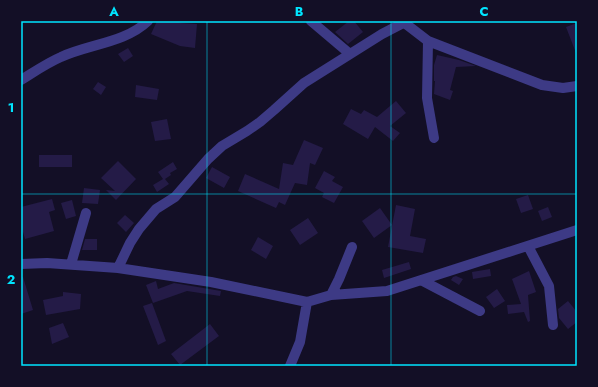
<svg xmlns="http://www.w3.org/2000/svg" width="598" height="387" font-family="Jost,sans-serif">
	<rect width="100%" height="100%" fill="#130f26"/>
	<path fill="#241b47" d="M 157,21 L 176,21 L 181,23 L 197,24 L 195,48 L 180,46 L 151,34 Z
		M 349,21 L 354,21 L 363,32 L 348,44 L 335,32 Z
		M 577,23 L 577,52 L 576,53 L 566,27 Z
		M 128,48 L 133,56 L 124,62 L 118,54 Z
		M 437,55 L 459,60 L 476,66 L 456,67 L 450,90 L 453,91 L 450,100 L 434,94 L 435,81 L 434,81 L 434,65 Z
		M 98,82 L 106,87 L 101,95 L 93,89 Z
		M 136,85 L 159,89 L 157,100 L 135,97 Z
		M 396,101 L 406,113 L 390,126 L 400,133 L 393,141 L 375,127 L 368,139 L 343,124 L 351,109 L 361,114 L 364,110 L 377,117 Z
		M 167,119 L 171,139 L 155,141 L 151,122 Z
		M 304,140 L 323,148 L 315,165 L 310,163 L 307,185 L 295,183 L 285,205 L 279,202 L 276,208 L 238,191 L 245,174 L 279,189 L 283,163 L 293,165 Z
		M 39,155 L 72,155 L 72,167 L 39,167 Z
		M 118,161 L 136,179 L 116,200 L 106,190 L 115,191 L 101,178 Z
		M 173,162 L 177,169 L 170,173 L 171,175 L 165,179 L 169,184 L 157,192 L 153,185 L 163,179 L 158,172 Z
		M 212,167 L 230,177 L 224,188 L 206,178 Z
		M 324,171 L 335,177 L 332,181 L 343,187 L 334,203 L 322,197 L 324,193 L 315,188 Z
		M 84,188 L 100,190 L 98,204 L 82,203 Z
		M 528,195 L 533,209 L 521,213 L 516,199 Z
		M 52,199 L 55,210 L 49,212 L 54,231 L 25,239 L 21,225 L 21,207 Z
		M 72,200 L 76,216 L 66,219 L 61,203 Z
		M 396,205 L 415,209 L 410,236 L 426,239 L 423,253 L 388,247 Z
		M 548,207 L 552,217 L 542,221 L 538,211 Z
		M 380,208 L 392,225 L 374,238 L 362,221 Z
		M 125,215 L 134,223 L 126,232 L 117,223 Z
		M 308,218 L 318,233 L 300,245 L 290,230 Z
		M 258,237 L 273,246 L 266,259 L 251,250 Z
		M 85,239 L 97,239 L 97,250 L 82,250 Z
		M 409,262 L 411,269 L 384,278 L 382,270 Z
		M 490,269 L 491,276 L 473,279 L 472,272 Z
		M 529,271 L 536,292 L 528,295 L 530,321 L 528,322 L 524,312 L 508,314 L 507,305 L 521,304 L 512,279 Z
		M 456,276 L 463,279 L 459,285 L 451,280 L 453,277 Z
		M 21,277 L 23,277 L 33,310 L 21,314 Z
		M 156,281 L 158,289 L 174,283 L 221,291 L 220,296 L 187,291 L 153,303 L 146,285 Z
		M 497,289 L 505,301 L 494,308 L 486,297 Z
		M 63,292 L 81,294 L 80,309 L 46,315 L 43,300 L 63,296 Z
		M 568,301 L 577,312 L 577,322 L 568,329 L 559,318 L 558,309 Z
		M 152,303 L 166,341 L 158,345 L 143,306 Z
		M 63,323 L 69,337 L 52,344 L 49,328 Z
		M 210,324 L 219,336 L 180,365 L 171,354 Z"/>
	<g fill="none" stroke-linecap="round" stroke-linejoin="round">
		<path stroke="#3d3a85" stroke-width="10" d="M 311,21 L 350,54
			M 402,21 L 428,41 L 542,85 L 563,88 L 577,86
			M 428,41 L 427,98 L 434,138
			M 21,80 C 34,72 47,63 61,57 C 89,44 125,43 148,21
			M 528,246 L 549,286 L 553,325
			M 21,264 L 47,263 L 118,268 L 211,282 L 307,302 L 331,295 L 387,291 L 577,230
			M 71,264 L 86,213
			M 118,268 L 130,243 L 139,229 L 156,209 L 175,197 L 208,159 L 222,146 L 247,131 L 260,122 L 274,110 L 304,83 L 382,34 L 407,21
			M 421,280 L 480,311
			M 331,295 L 339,279 L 352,247
			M 290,366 L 300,342 L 307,302"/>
	</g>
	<path fill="none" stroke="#00e5ff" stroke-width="1" stroke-opacity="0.55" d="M 207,21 L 207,366M 391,21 L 391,366M 21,194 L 577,194"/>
	<rect width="598" height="387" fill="none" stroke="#130f26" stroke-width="44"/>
	<rect x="22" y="22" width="554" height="343" fill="none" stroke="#00e5ff" stroke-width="1.5"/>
	<g font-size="13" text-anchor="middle" font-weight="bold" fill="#00e5ff">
		<text x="114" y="16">A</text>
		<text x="299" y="16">B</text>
		<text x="484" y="16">C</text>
		<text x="11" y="112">1</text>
		<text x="11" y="284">2</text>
	</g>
</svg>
